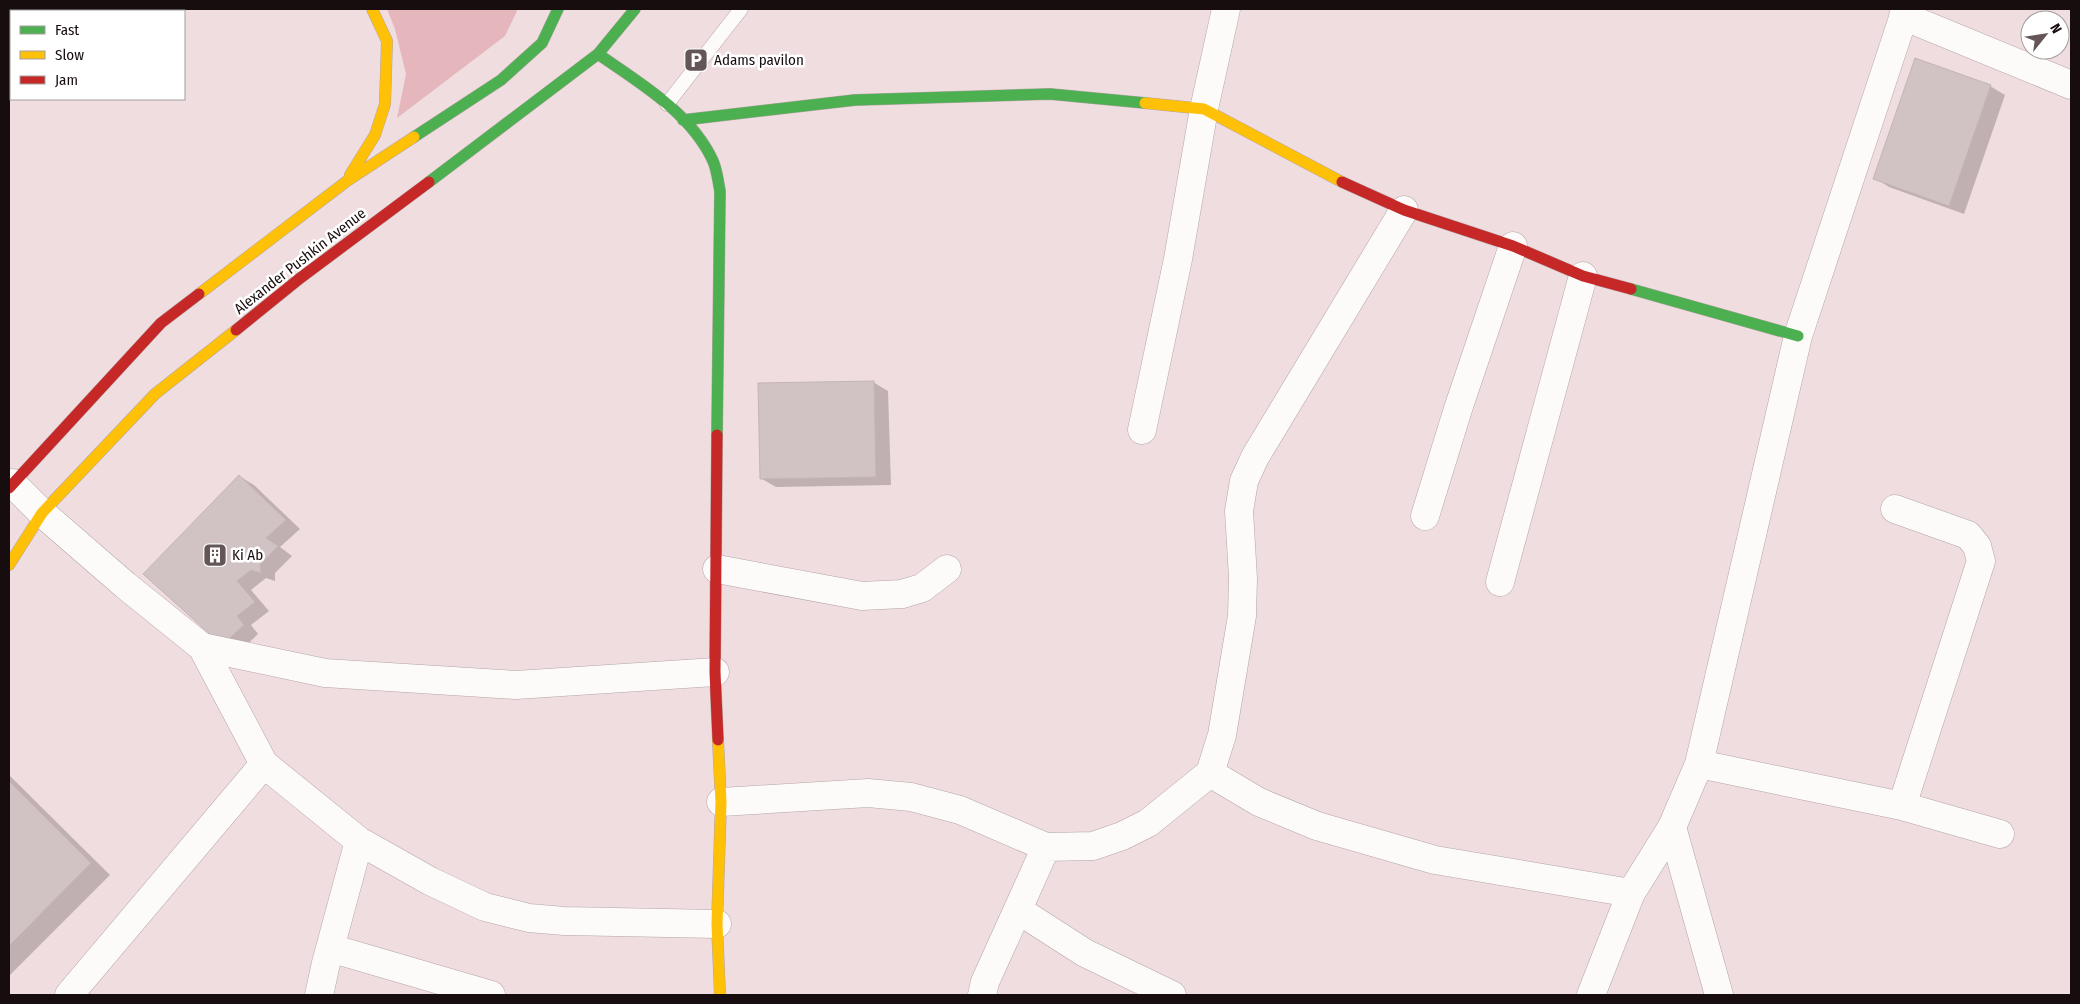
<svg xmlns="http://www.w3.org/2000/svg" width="2080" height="1004" font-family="'Fira Sans Condensed',sans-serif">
	<rect width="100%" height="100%" fill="#f0dddf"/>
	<path fill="#e6b6bd" d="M 387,9 L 518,9 L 505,36 L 397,118 L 406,74 L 395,29 Z"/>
	<path fill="#0003" d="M 1990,86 L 2005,95 L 1964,214 L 1889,187 L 1875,178 Z
		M 873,382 L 888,391 L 891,485 L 776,487 L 762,479 Z
		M 239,476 L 254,485 L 300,529 L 280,547 L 292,556 L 275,573 L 275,581 L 266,578 L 251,590 L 269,611 L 251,625 L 258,634 L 238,653 L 223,644 Z
		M 9,775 L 110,875 L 9,976 Z"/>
	<path fill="#d1c3c4" stroke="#c3b4b6" d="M 1915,58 L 1991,85 L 1949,206 L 1873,179 Z
		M 874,381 L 876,477 L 760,479 L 758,383 Z
		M 239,475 L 286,520 L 266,538 L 278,546 L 260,565 L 261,573 L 251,570 L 237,581 L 255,602 L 237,616 L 244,625 L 222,645 L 143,574 Z
		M 9,781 L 91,863 L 9,946 Z"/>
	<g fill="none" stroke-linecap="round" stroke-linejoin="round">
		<g stroke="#b4a5a7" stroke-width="15">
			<path id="lane" d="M 667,104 L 741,9"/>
		</g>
		<g stroke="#b4a5a7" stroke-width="29">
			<path id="street" d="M 1903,16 L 2071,85
				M 1142,430 L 1178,259 L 1204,109 L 1226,9
				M 12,483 L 42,513 L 125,585 L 202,647 L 264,764 L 359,841 L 430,881 L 485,907 L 529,918 L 564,921 L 717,924
				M 1425,516 L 1458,409 L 1513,246
				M 717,569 L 862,596 L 902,594 L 922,588 L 947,569
				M 1500,582 L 1583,276
				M 202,647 L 325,673 L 516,685 L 715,672
				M 1699,764 L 1902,806 L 1981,561 L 1977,546 L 1968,535 L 1895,509
				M 1210,773 L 1259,802 L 1317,826 L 1435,860 L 1631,893
				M 721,802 L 868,793 L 911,797 L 960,810 L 1046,847 L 1093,846 L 1122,836 L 1148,823 L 1210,773 L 1222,735 L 1242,616 L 1243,578 L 1239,511 L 1244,481 L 1255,457 L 1404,210
				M 1902,806 L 2000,834
				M 1672,827 L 1719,995
				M 1018,910 L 1085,953 L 1172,995
				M 330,948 L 491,995
				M 69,995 L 264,764
				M 319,995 L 326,963 L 359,841
				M 982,995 L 985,982 L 1046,847
				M 1591,995 L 1631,893 L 1672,827 L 1699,764 L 1798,336 L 1906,9"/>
		</g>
		<g stroke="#b4a5a7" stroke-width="12">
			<path id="fast" d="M 598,54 C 640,83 691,113 713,161 C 717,170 718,181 720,191 L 717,435
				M 683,120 L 855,100 L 1050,94 L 1145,103
				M 414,137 L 501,80 L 542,43 L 558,9
				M 429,182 L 598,54 L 635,9
				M 1631,289 L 1798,336"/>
		</g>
		<g stroke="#b4a5a7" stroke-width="12">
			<path id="slow" d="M 1145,103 L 1204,109 L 1342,182
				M 350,175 L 375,135 L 385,104 L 387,41 L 372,9
				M 199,294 L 347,181 L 414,137
				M 9,565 L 42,513 L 155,394 L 236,330
				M 718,740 L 721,802 L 717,924 L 720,995"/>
		</g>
		<g stroke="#b4a5a7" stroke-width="12">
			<path id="jam" d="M 1342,182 L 1404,210 L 1513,246 L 1583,276 L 1631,289
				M 236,330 L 299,279 L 429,182
				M 717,435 L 715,672 L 718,740
				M 9,488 L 161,323 L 199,294"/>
		</g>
		<use href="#lane" stroke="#fdfafa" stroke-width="14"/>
		<use href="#street" stroke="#fdfafa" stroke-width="28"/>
		<use href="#fast" stroke="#4caf50" stroke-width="11"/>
		<use href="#slow" stroke="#ffc107" stroke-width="11"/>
		<use href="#jam" stroke="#c62828" stroke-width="11"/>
	</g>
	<defs>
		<g id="parking-square" transform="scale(1.25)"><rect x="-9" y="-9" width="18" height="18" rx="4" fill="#645657" stroke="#fff"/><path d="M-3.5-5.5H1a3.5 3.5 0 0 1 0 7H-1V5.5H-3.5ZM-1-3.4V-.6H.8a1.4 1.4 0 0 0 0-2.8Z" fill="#fff"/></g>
		<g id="building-square" transform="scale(1.25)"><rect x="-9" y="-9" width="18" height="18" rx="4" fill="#645657" stroke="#fff"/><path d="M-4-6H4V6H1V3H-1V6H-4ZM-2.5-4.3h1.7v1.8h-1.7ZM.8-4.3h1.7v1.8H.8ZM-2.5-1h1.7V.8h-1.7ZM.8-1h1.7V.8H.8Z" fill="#fff"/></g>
	</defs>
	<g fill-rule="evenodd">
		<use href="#parking-square" x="696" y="60"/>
		<use href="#building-square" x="215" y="555"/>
	</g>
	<g text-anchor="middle" stroke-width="5" stroke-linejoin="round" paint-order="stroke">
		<g font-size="15" fill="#180d0e" stroke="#fff" text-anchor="start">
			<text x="714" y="65">Adams pavilon</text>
			<text x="232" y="560">Ki Ab</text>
		</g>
		<g font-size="15" fill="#180d0e" stroke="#fff">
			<text transform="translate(300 261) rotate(-38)" y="5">Alexander Pushkin Avenue</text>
		</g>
	</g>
	<rect width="2080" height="1004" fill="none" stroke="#180d0e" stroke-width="20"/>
	<rect x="10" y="10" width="175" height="90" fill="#ffffff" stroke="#a39e9f"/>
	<rect x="20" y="26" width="25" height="8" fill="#4caf50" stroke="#a39e9f"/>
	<text x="55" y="35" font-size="15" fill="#180d0e">Fast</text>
	<rect x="20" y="51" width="25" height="8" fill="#ffc107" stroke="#a39e9f"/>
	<text x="55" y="60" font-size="15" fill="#180d0e">Slow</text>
	<rect x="20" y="76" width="25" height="8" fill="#c62828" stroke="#a39e9f"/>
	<text x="55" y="85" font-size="15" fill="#180d0e">Jam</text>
	<g transform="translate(2045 35) rotate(60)"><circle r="24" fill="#ffffff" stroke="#a39e9f"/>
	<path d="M0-4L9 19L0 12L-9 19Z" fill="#645657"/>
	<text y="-8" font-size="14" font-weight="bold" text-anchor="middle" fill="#180d0e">N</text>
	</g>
</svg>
